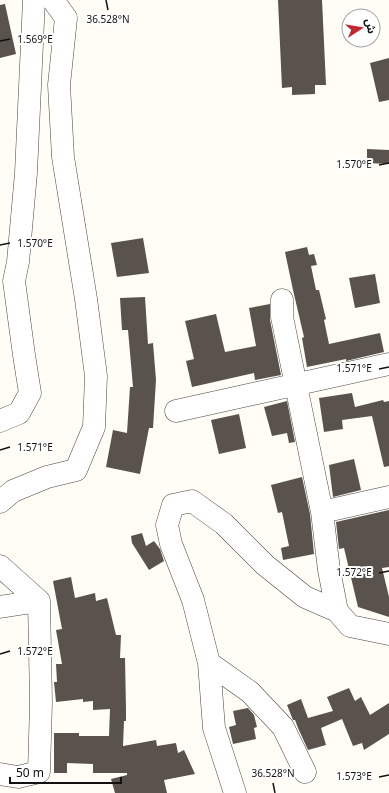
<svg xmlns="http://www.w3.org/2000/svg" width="389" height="793" font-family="Georgia,'Noto Sans Arabic',serif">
	<rect width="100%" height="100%" fill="#fffdf5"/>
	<path fill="#5a524d" d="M 278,0 L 322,0 L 326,85 L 315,85 L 315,94 L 292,95 L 292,87 L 282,88 Z
		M 5,4 L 16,54 L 0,58 L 0,5 Z
		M 389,58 L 389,100 L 379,102 L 370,63 Z
		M 367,149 L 389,150 L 389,164 L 367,163 Z
		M 143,238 L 149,273 L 117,277 L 111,243 Z
		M 307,247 L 309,255 L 314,254 L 317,265 L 311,266 L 316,290 L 319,290 L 326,319 L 324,320 L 329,344 L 380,333 L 384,352 L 346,361 L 346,359 L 307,367 L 302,338 L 304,337 L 293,290 L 285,252 Z
		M 375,274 L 380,303 L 355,308 L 349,278 Z
		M 145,297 L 148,344 L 153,343 L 156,380 L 153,428 L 149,428 L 140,474 L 106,467 L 113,430 L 127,433 L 130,387 L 133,387 L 128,330 L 122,330 L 120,298 Z
		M 270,304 L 270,320 L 281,375 L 255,380 L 254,373 L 192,387 L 186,361 L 194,359 L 185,321 L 216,314 L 225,352 L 256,346 L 249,308 Z
		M 352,393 L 355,407 L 383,400 L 384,402 L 389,401 L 389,466 L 384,467 L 372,416 L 342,420 L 343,429 L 324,432 L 319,398 Z
		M 287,401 L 295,442 L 289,443 L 287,433 L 272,436 L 264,407 Z
		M 239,414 L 246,448 L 219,454 L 211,420 Z
		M 354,459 L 361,490 L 333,497 L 329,465 Z
		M 302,477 L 310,514 L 314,554 L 283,560 L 281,548 L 289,546 L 282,512 L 278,513 L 271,485 Z
		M 389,510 L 389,567 L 382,568 L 389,597 L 389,617 L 358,607 L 344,548 L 339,549 L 336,522 Z
		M 142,533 L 146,546 L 154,541 L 160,549 L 164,561 L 149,570 L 132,543 L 131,536 Z
		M 71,577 L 75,598 L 95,593 L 96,601 L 107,598 L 116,635 L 121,635 L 120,658 L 125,658 L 126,709 L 126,721 L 124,721 L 123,746 L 156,740 L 157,746 L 176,743 L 178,753 L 184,750 L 195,774 L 164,780 L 167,793 L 115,793 L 111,779 L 127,775 L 127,773 L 93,773 L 93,764 L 67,763 L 67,773 L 54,773 L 54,733 L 79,733 L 79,736 L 109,736 L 110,709 L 93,710 L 93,701 L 83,702 L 83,699 L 56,702 L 54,682 L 57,682 L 56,664 L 62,664 L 56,630 L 62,629 L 53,581 Z
		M 349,688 L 355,701 L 361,697 L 370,715 L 389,703 L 389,734 L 364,750 L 362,743 L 353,746 L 342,719 L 321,728 L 326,745 L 308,750 L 298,728 L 295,720 L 293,720 L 287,705 L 301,699 L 308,718 L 333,711 L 327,697 Z
		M 248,708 L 254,715 L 257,727 L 254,728 L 256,739 L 233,744 L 229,727 L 236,725 L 233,711 Z"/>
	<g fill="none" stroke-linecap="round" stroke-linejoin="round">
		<g stroke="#444" stroke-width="23">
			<path id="minor" d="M 176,411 L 389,364
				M 0,421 L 19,413 L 30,393 L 24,355 L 14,281 L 18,262 L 26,173 L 34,0
				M 0,502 L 13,491 L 47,477 L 76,470 L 94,427 L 96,376 L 86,299 L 63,157 L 59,85 L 66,18 L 53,0
				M 322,512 L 389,497
				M 0,566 L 39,601 L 41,702 L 39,772 L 18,777 L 0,774
				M 0,607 L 39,601
				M 337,611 L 350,626 L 389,634
				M 209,663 L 250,692 L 283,727 L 305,772
				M 235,793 L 214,728 L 209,663 L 193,600 L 171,544 L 167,525 L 173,505 L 192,501 L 224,524 L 265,565 L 305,597 L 337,611 L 329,570 L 322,512 L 282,317 L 282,300"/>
		</g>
		<use href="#minor" stroke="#fff" stroke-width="22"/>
	</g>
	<path fill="none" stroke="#111" stroke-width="1.5" d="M 106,0 L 108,10M 0,41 L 10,39M 379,165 L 389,163M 0,245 L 10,243M 379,369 L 389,367M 0,450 L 10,447M 379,573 L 389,571M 0,654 L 10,651M 379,777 L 389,775M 273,783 L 275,793"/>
	<g font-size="10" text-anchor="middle" fill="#111" stroke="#fff" stroke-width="4" stroke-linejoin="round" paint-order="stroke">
		<text x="108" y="23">36.528°N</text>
		<text x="35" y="43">1.569°E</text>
		<text x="354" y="168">1.570°E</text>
		<text x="35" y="247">1.570°E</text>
		<text x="354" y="372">1.571°E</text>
		<text x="35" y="451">1.571°E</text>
		<text x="354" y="576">1.572°E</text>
		<text x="35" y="655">1.572°E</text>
		<text x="273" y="777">36.528°N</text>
		<text x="354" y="780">1.573°E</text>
	</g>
	<g transform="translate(361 28) rotate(78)"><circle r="19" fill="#ffffff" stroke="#a0a0a0"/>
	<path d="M0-3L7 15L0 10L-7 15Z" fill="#c4262e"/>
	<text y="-6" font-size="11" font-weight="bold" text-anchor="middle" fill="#111111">ش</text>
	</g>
	<path d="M10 777v6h111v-6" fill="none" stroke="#111111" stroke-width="2"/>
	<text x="16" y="777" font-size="12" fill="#111111" stroke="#ffffff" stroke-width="3" paint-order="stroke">50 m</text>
</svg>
